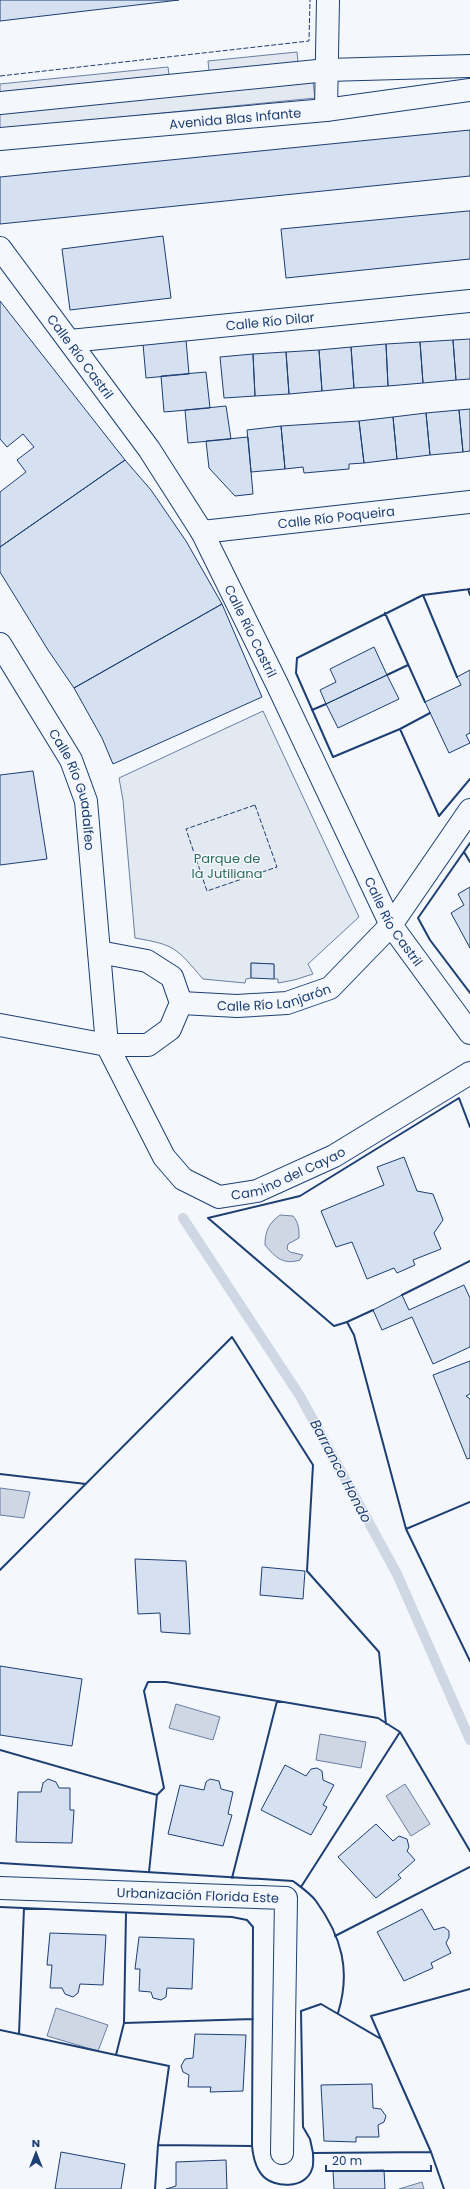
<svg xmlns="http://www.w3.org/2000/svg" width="470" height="2189" font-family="Poppins,sans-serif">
	<rect width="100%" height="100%" fill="#f4f7fb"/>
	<path fill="#e3e9f0" stroke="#687fa3" d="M 313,82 L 315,98 L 0,129 L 0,113 Z
		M 263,711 L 359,917 L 308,964 L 313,974 L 294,980 L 278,983 L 278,979 L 274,979 L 274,964 L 251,963 L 251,978 L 246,979 L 245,983 L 203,979 C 176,948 176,945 135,938 L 123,800 L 119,778 Z"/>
	<path fill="#e3e8f0" stroke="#687fa3" d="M 297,52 L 298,62 L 209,71 L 208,61 Z
		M 168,67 L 169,75 L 0,92 L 0,84 Z"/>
	<path fill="#cfd7e4" stroke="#687fa3" d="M 280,1215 L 293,1216 C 299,1223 299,1229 299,1238 L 288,1244 L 287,1249 L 290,1252 L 303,1255 L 300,1260 C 283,1265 276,1258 265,1245 C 265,1231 269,1223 280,1215 Z
		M 0,1488 L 30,1492 L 24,1518 L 0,1515 Z
		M 176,1704 L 220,1717 L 213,1740 L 169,1728 Z
		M 320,1734 L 366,1742 L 361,1768 L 316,1760 Z
		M 405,1784 L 430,1824 L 411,1836 L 386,1796 Z
		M 56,2008 L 108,2025 L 98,2051 L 47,2036 Z
		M 422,2182 L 424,2189 L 399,2189 Z"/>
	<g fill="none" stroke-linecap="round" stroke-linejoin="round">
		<path stroke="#cfd7e4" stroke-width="10" d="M 183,1218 L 300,1396 L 397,1574 L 470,1740"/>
	</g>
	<path fill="#d5e0f0" stroke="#1d3f73" d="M 0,0 L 179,0 L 0,21 Z
		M 470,130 L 470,176 L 0,224 L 0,177 Z
		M 468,211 L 470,211 L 470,259 L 286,278 L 281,229 Z
		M 163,236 L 171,298 L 70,310 L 62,249 Z
		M 0,301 L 125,460 L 0,547 L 0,492 L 26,472 L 17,460 L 34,447 L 23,434 L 7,447 L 0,439 Z
		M 470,339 L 470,379 L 456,380 L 453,340 Z
		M 186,340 L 189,374 L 146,378 L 143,344 Z
		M 453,340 L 456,380 L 423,383 L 420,342 Z
		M 420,342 L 423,383 L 388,386 L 386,344 Z
		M 386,344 L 388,386 L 354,388 L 351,347 Z
		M 351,347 L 354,388 L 322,391 L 319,350 Z
		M 319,350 L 322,391 L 289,394 L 286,352 Z
		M 286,352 L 289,394 L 255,396 L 253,354 Z
		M 253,354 L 255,396 L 224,398 L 220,357 Z
		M 206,372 L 210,408 L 164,412 L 161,376 Z
		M 226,406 L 231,439 L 188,443 L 185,410 Z
		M 470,409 L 470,451 L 463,452 L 459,410 Z
		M 459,410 L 463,452 L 430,455 L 426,413 Z
		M 426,413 L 430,455 L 397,459 L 393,417 Z
		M 393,417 L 397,459 L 364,463 L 359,421 Z
		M 359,421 L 364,463 L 349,464 L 349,469 L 304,473 L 303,467 L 285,469 L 281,426 Z
		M 281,426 L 285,469 L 251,472 L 247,430 Z
		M 248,437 L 253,494 L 235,496 L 209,468 L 206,441 Z
		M 125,460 L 151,490 L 186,541 L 222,604 L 74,688 L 48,650 L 0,572 L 0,547 Z
		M 222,604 L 262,697 L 113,764 L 102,738 L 74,688 Z
		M 374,647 L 387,675 L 326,704 L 320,690 L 336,682 L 330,669 Z
		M 470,670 L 470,733 L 466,735 L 470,743 L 449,753 L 425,702 L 461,685 L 457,677 Z
		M 387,675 L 399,699 L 338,728 L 326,704 Z
		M 33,771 L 47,859 L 0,865 L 0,775 Z
		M 470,887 L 470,948 L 451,913 L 464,905 L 458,894 Z
		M 251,963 L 274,964 L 274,979 L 251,978 Z
		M 404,1157 L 417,1191 L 433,1194 L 443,1220 L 434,1233 L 441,1249 L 413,1260 L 415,1265 L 397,1273 L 394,1268 L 367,1279 L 352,1242 L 336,1247 L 321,1211 L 384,1185 L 377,1167 Z
		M 464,1285 L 470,1298 L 470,1347 L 433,1364 L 412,1317 L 382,1330 L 373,1310 L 402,1295 L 409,1310 Z
		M 470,1361 L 470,1394 L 466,1396 L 470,1399 L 470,1458 L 467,1459 L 433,1375 Z
		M 135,1559 L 186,1561 L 190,1634 L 161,1632 L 160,1613 L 138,1614 Z
		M 262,1567 L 305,1571 L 303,1599 L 260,1595 Z
		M 0,1666 L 82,1679 L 72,1746 L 0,1735 Z
		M 285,1765 L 306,1776 L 311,1769 L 317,1768 L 322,1771 L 323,1780 L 334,1785 L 323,1805 L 327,1807 L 311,1835 L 261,1810 Z
		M 48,1779 L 56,1782 L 59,1788 L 70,1788 L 70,1810 L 74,1810 L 72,1843 L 16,1842 L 18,1792 L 41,1792 L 43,1783 Z
		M 210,1779 L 219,1781 L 221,1789 L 233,1792 L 228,1814 L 232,1815 L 223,1846 L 168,1834 L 180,1785 L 204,1790 L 206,1782 Z
		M 376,1824 L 393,1841 L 399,1836 L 407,1839 L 409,1847 L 407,1851 L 415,1860 L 398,1875 L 401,1878 L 376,1898 L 338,1857 Z
		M 422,1909 L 434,1930 L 444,1927 L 449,1931 L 449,1937 L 446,1943 L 451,1953 L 431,1963 L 433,1968 L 404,1981 L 377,1932 Z
		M 50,1933 L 106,1935 L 103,1985 L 80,1984 L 78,1993 L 73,1997 L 65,1994 L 62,1988 L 50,1988 L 52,1965 L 47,1965 Z
		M 139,1937 L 194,1939 L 192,1989 L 167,1988 L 166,1997 L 161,2000 L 153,1998 L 151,1992 L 139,1991 L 140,1969 L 135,1969 Z
		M 195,2034 L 246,2035 L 243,2091 L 210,2092 L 211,2087 L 188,2087 L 189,2075 L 183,2072 L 181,2066 L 185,2059 L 193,2058 Z
		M 372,2084 L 373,2108 L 381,2109 L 386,2116 L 384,2122 L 378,2125 L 379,2137 L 356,2137 L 356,2142 L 324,2141 L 321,2085 Z
		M 61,2152 L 125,2164 L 121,2189 L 55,2189 Z
		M 226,2160 L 227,2189 L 166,2189 L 176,2186 L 176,2162 Z
		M 384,2170 L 385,2189 L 334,2189 L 333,2171 Z"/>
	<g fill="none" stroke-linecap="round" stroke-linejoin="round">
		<g stroke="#1d3f73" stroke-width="24">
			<g id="street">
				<path id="s1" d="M 0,248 L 149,449 L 202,532 L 277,684 L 391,925 L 470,1033"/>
				<path id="s2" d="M 70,341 L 470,301"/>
				<path id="s3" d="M 202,532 L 470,502"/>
				<path id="s4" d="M 181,1003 L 237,1006 L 287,1003 L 330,988 L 391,925 L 470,810"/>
				<path id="s5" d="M 0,1888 L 286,1898 L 282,2153"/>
			</g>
		</g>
		<g stroke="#1d3f73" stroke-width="24">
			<g id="secondary">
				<path d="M 0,103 L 327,70 L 470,66"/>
				<path d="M 326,110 L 328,0"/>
				<path id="s6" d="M 0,139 L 326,110 L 470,90"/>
				<path id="s7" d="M 0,644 L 71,760 L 86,801 L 107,1045 L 164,1157 L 183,1179 L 219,1197 L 257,1191 L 334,1156 L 470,1073"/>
				<path d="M 0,1025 L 107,1045 L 148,1045 L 170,1029 L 181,1003 L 172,977 L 147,961 L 99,952"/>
			</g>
		</g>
		<use href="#street" stroke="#f4f7fb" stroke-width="22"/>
		<use href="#secondary" stroke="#f4f7fb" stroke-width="22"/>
		<path stroke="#1d3f73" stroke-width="1" stroke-dasharray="5 2" stroke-linecap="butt" d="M 0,76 L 309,41 L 310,0
			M 255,805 L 277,867 L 207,891 L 186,829 Z"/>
		<path stroke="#1d3f73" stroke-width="2" d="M 468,589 L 470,595
			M 423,595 L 457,677
			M 385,613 L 425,702
			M 387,675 L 408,665
			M 312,710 L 326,704
			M 430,713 L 400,729 L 439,816 L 470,779
			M 400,729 L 333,757 L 296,673 L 297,658 L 423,595 L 470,589
			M 470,843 L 418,918 L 430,940 L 470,993
			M 464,852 L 470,862
			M 470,1127 L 459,1098 L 300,1196 L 208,1218 L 334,1326 L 347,1322 L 354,1335 L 406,1529 L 470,1661
			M 402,1295 L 470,1261
			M 347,1322 L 373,1310
			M 0,1474 L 86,1484
			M 406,1529 L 470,1502
			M 0,1570 L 232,1337 L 313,1465 L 307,1571 L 379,1652 L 386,1724
			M 0,1750 L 157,1795 L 164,1788 L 144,1691 L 148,1682 L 166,1682 L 378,1718 L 400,1732 L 470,1851
			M 0,1863 L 293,1881 C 301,1887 311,1894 316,1901 C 342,1937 351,1971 338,2013
			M 149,1872 L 157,1795
			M 232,1878 L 277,1701
			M 301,1887 L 400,1732
			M 0,1907 L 232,1917 L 247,1920 L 253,1927 L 252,2146
			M 335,1936 L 470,1867
			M 124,2023 L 126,1913
			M 0,2030 L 19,2034 L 24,1908
			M 19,2034 L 116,2055
			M 381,2039 L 371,2016 L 470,1989
			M 158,2145 L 169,2066 L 116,2055 L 124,2023 L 253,2019
			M 313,2153 L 310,2139 L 303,2127 L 301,2011 L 321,2004 L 381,2039 L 431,2152
			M 155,2189 L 158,2145 L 252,2146 C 253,2156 255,2167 262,2175 C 274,2189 306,2189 312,2169 C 314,2165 313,2158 313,2153 L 431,2152 L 444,2189"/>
	</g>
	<g text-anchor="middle" stroke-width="3" stroke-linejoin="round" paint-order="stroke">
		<g font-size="13" fill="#1d3f73" stroke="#f4f7fb">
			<text dy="5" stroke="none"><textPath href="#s6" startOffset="236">Avenida Blas Infante</textPath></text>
			<text dy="5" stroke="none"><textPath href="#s2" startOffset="201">Calle Río Dilar</textPath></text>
			<text dy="5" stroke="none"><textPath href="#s1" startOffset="135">Calle Río Castril</textPath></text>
			<text dy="5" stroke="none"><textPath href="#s3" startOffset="135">Calle Río Poqueira</textPath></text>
			<text dy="5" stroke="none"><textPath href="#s1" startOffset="459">Calle Río Castril</textPath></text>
			<text dy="5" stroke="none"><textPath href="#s7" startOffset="165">Calle Río Guadalfeo</textPath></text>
			<text dy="5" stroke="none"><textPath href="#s1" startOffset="783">Calle Río Castril</textPath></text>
			<text dy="5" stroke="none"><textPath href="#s4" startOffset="94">Calle Río Lanjarón</textPath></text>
			<text dy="5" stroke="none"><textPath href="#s7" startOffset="693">Camino del Cayao</textPath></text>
			<text dy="5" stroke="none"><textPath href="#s5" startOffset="198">Urbanización Florida Este</textPath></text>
		</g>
		<g font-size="13" fill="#2c6c60" stroke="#f4f7fb">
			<text x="227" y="863">Parque de<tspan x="227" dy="15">la Jutiliana</tspan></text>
		</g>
		<g font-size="14" font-style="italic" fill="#1d3f73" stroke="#f4f7fb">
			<text transform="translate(341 1471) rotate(62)" y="5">Barranco Hondo</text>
		</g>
	</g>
	<g transform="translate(36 2153)" stroke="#f4f7fb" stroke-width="3" paint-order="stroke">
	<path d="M0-3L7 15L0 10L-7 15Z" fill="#1d3f73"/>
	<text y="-6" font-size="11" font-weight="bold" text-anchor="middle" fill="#1d3f73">N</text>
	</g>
	<path d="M326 2165v6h105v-6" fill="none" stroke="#1d3f73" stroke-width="2"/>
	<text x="332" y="2165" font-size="12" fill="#1d3f73" stroke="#f4f7fb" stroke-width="3" paint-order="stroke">20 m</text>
</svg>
